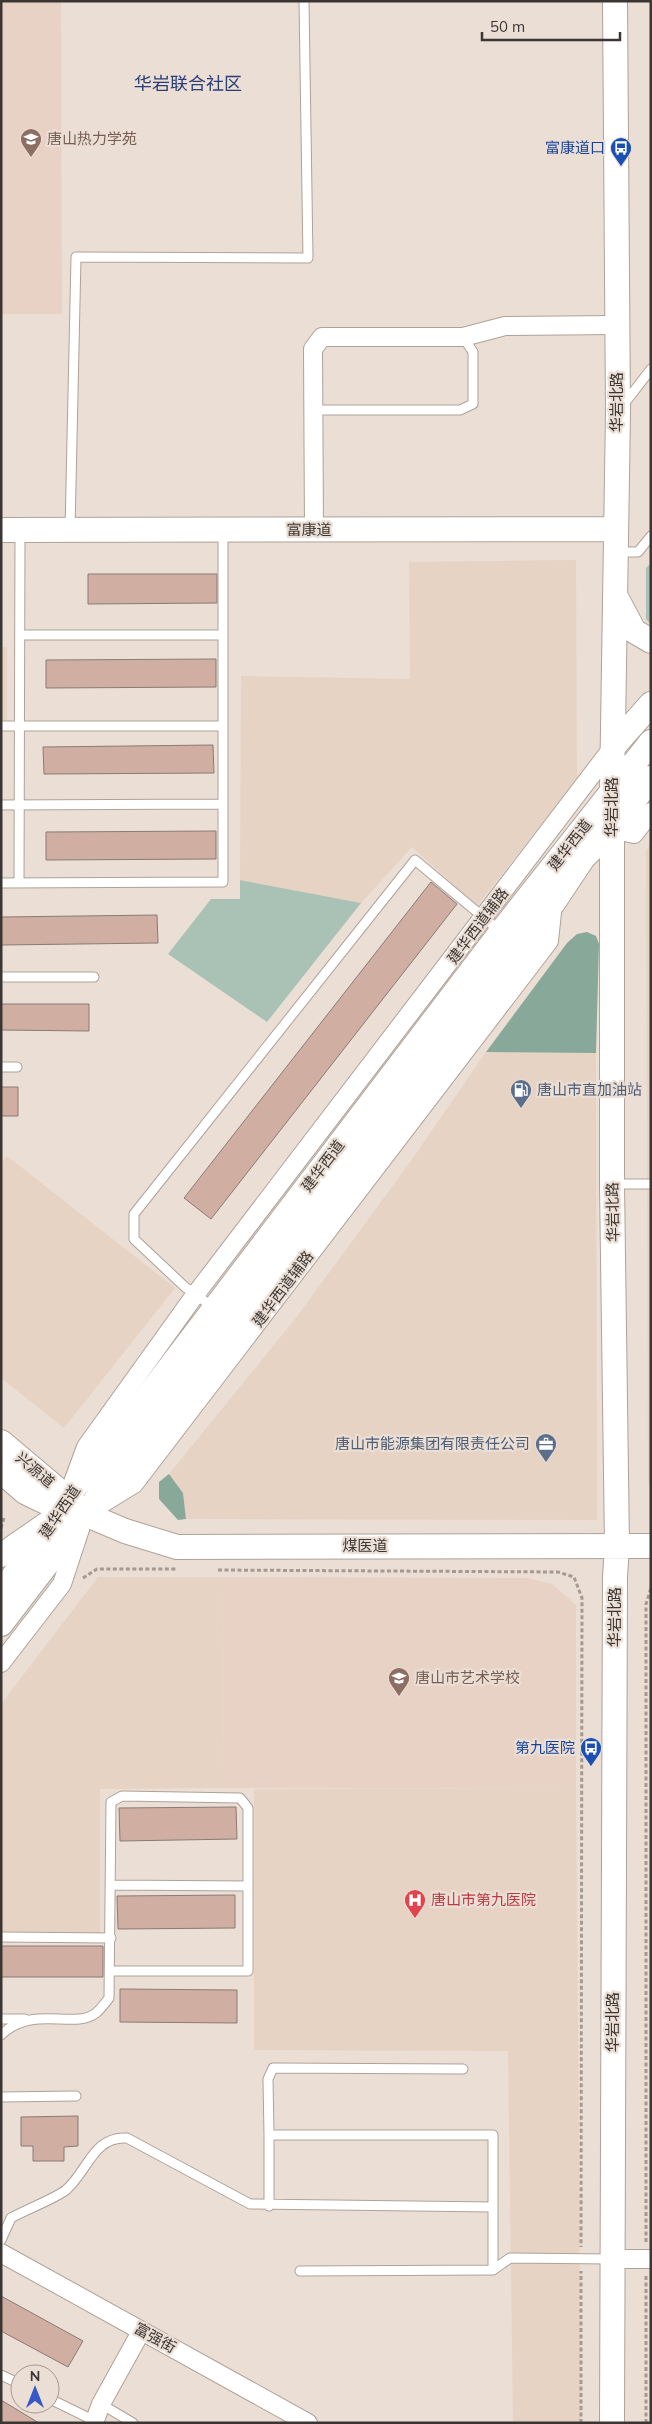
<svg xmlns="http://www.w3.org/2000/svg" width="652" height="2424" font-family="Mulish,'Noto Sans SC',sans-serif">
	<rect width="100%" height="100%" fill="#ebded5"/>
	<path fill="#e6d3c4" d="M 576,560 L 577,779 L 477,906 L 412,847 L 361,903 L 240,880 L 241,676 L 410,679 L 409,562 Z
		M 1,647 L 7,647 L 7,727 L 1,727 Z
		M 651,844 L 651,1490 L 648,1481 L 646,850 Z
		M 486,1052 L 596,1053 L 597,1520 L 186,1519 L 183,1493 L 169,1474 L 295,1319 L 408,1165 Z
		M 7,1156 L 175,1288 L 64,1428 L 1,1378 L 1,1163 Z
		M 98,1577 L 224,1577 L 223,1788 L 100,1789 L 100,1933 L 1,1933 L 1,1704 Z
		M 576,1788 L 581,2423 L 513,2423 L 508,2051 L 254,2050 L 254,1789 Z"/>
	<path fill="#e8d2c5" d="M 1,1 L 61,1 L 62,314 L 1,314 Z
		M 224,1577 L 528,1578 L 552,1584 L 576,1605 L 576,1788 L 223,1788 Z"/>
	<path fill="#a9c2b5" d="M 651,563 L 651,625 L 646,619 L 646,568 Z
		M 240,880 L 361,903 L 267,1022 L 168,954 L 211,899 L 240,899 Z"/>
	<path fill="#88a999" d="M 587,932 L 596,936 L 599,944 L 596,1053 L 486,1052 L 567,943 L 577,934 Z
		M 169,1474 L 183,1493 L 186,1519 L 178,1520 L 159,1499 L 159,1482 Z"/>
	<path fill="#d0aea2" stroke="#897b76" d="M 88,574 L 217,574 L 217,603 L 88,604 Z
		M 216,659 L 216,687 L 46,688 L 46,660 Z
		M 213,745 L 214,773 L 44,774 L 43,747 Z
		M 216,831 L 216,859 L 46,860 L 46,832 Z
		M 431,882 L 457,904 L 211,1219 L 184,1198 Z
		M 157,915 L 158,943 L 1,945 L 1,917 Z
		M 1,1004 L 89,1004 L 89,1031 L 1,1030 Z
		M 1,1087 L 18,1087 L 18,1116 L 1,1116 Z
		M 236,1807 L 237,1839 L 120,1841 L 119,1808 Z
		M 235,1895 L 235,1928 L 118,1929 L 117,1896 Z
		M 1,1946 L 103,1946 L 103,1977 L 1,1977 Z
		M 120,1989 L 237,1990 L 237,2023 L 120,2022 Z
		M 78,2116 L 78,2146 L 64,2147 L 64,2161 L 33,2161 L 33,2146 L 21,2146 L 21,2117 Z
		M 1,2296 L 83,2341 L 68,2367 L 1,2331 Z
		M 1,2400 L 39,2423 L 1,2423 Z"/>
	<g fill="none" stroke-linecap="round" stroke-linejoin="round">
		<g stroke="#aea299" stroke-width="11">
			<path id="lane" d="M 624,404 L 651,369
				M 313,410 L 460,410 L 473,404 L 473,352 L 463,337
				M 70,530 L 76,257 L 308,258 L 304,1
				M 616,552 L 638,552 L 651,536
				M 20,635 L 223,635
				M 1,726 L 223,726
				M 1,805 L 223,804
				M 1,883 L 223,882 L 223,530
				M 19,883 L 20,530
				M 1,977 L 94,977
				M 1,1067 L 17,1067
				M 612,1184 L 651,1184
				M 213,1307 L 185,1287 L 134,1239 L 134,1214 L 415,860 L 501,932
				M 111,1885 L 248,1886
				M 1,1937 L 111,1938
				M 1,2019 L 25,2019
				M 1,2035 C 33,2004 74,2030 96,2013 C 101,2009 105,2003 109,1998 L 111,1802 L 122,1796 L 240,1798 L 248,1808 L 248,1971 L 110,1971
				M 1,2097 L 76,2096
				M 269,2135 L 268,2079 L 273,2068 L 463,2069
				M 269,2206 L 269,2135 L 493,2135 L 493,2270 L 300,2271
				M 1,2240 L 11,2218 C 25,2210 54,2199 66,2190 C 88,2171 93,2136 127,2138 L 250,2204 L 493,2207
				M 493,2270 L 510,2258 L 611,2259
				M 1,2375 L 20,2384
				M 50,2399 L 95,2421
				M 101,2404 L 133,2423"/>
		</g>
		<g stroke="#aea299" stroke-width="20">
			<path id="street" d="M 314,530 L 313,349 L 322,337 L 463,337 L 505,326 L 616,325
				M 612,829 L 634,834 L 651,812
				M 72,1485 L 86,1447 L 195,1295 L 613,747
				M 1,1558 L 10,1546 L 52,1517
				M 1,1663 L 62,1584 L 85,1514 L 134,1484 L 549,941 L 553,903
				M 1,2253 L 308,2423
				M 612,2259 L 651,2259
				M 94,2423 L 101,2404 L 138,2337"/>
		</g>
		<g stroke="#aea299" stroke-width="26">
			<path id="secondary" d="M 1,530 L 616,529
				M 617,599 L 634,631 L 651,641
				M 613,747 L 651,704
				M 1,1442 L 78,1507
				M 1,1471 L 25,1492 L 62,1510 L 85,1514 L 125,1531 L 177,1547 L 651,1546
				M 1,1593 L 62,1510 L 67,1496 L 100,1459 L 501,932 L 651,742
				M 1,1624 L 553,903 L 583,858 L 612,829 L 651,778
				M 612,2423 L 615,1577 L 617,1546 L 612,1184 L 612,792 L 618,412 L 615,1"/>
		</g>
		<path stroke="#a49a93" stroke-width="3" stroke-dasharray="4 2.5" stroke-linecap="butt" d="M 1,1528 L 4,1518
			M 218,1570 L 558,1572 L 574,1577 L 582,1598 L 581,2247
			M 83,1578 L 97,1569 L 176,1569
			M 646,2242 L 646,1604 L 651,1588
			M 646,2276 L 646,2423
			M 581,2423 L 581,2271"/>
		<use href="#lane" stroke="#fff" stroke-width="9"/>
		<use href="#street" stroke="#fff" stroke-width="18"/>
		<use href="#secondary" stroke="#fff" stroke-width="24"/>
	</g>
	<defs>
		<g id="university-pin" transform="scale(1.125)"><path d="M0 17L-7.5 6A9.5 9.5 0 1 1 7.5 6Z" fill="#8d6e63" stroke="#ebded5"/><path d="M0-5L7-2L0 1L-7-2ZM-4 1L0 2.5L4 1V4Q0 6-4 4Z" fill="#fff"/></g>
		<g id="bus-pin" transform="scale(1.125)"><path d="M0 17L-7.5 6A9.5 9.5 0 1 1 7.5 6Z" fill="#1a4fb4" stroke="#ebded5"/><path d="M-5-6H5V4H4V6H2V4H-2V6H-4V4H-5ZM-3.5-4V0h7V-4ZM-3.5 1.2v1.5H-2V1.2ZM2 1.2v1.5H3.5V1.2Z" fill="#fff"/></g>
		<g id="fuel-pin" transform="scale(1.125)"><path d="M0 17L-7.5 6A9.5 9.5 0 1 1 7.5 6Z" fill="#5c6f8a" stroke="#ebded5"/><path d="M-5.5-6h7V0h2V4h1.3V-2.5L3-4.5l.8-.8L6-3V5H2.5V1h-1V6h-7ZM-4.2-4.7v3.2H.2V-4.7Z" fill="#fff"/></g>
		<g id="office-pin" transform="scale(1.125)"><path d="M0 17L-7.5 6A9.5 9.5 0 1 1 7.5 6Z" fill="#5c6f8a" stroke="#ebded5"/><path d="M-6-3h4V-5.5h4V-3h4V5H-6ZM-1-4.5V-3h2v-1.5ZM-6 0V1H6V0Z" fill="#fff"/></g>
		<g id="hospital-pin" transform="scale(1.125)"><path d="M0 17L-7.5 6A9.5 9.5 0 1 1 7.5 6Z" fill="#e0444e" stroke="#ebded5"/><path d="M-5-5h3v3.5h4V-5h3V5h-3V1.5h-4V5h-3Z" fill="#fff"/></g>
	</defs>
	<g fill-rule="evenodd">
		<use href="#university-pin" x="31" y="139"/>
		<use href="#bus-pin" x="621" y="148"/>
		<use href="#fuel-pin" x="521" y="1090"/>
		<use href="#office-pin" x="546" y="1444"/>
		<use href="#university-pin" x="399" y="1678"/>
		<use href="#bus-pin" x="591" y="1748"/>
		<use href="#hospital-pin" x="415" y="1900"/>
	</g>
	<g text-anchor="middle" stroke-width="4.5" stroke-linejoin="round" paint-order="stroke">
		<g font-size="15" fill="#785e54" stroke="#ebded5" text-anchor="start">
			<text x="47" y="144">唐山热力学苑</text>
			<text x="415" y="1683">唐山市艺术学校</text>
		</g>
		<g font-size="15" fill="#164399" stroke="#ebded5" text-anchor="end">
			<text x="605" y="153">富康道口</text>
			<text x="575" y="1753">第九医院</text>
		</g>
		<g font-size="15" fill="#3b3633" stroke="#ebded5">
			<text transform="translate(617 402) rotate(-90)" y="5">华岩北路</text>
			<text x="309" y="535">富康道</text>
			<text transform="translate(612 807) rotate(-90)" y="5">华岩北路</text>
			<text transform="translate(570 845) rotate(-52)" y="5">建华西道</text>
			<text transform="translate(478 926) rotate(-53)" y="5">建华西道辅路</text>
			<text transform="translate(323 1166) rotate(-53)" y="5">建华西道</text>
			<text transform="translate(613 1212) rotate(-91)" y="5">华岩北路</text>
			<text transform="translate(283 1289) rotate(-53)" y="5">建华西道辅路</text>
			<text transform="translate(35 1470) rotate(40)" y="5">兴源道</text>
			<text transform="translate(60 1512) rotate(-56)" y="5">建华西道</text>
			<text x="365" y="1551">煤医道</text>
			<text transform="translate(615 1617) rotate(-90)" y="5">华岩北路</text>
			<text transform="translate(613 2022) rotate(-90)" y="5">华岩北路</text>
			<text transform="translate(155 2338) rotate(29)" y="5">富强街</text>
		</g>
		<g font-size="15" fill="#4e5e75" stroke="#ebded5" text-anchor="start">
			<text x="537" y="1095">唐山市直加油站</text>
			<text x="530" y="1449" text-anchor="end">唐山市能源集团有限责任公司</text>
		</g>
		<g font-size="15" fill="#be3a42" stroke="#ebded5" text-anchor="start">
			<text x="431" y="1905">唐山市第九医院</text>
		</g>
		<g font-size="18" fill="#2a3e76" stroke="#ebded5">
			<text x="188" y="90">华岩联合社区</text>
		</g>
	</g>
	<rect width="652" height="2424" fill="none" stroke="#3b3633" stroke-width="5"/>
	<g transform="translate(35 2389)"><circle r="24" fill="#ebded5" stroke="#a59b94"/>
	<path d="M0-4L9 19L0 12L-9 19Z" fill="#3658c9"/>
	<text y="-8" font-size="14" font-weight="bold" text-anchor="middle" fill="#3b3633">N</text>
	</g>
	<path d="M482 32v8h138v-8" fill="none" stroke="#3b3633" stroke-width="2.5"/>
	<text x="490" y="32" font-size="15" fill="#3b3633" stroke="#ebded5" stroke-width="4" paint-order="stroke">50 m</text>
</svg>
